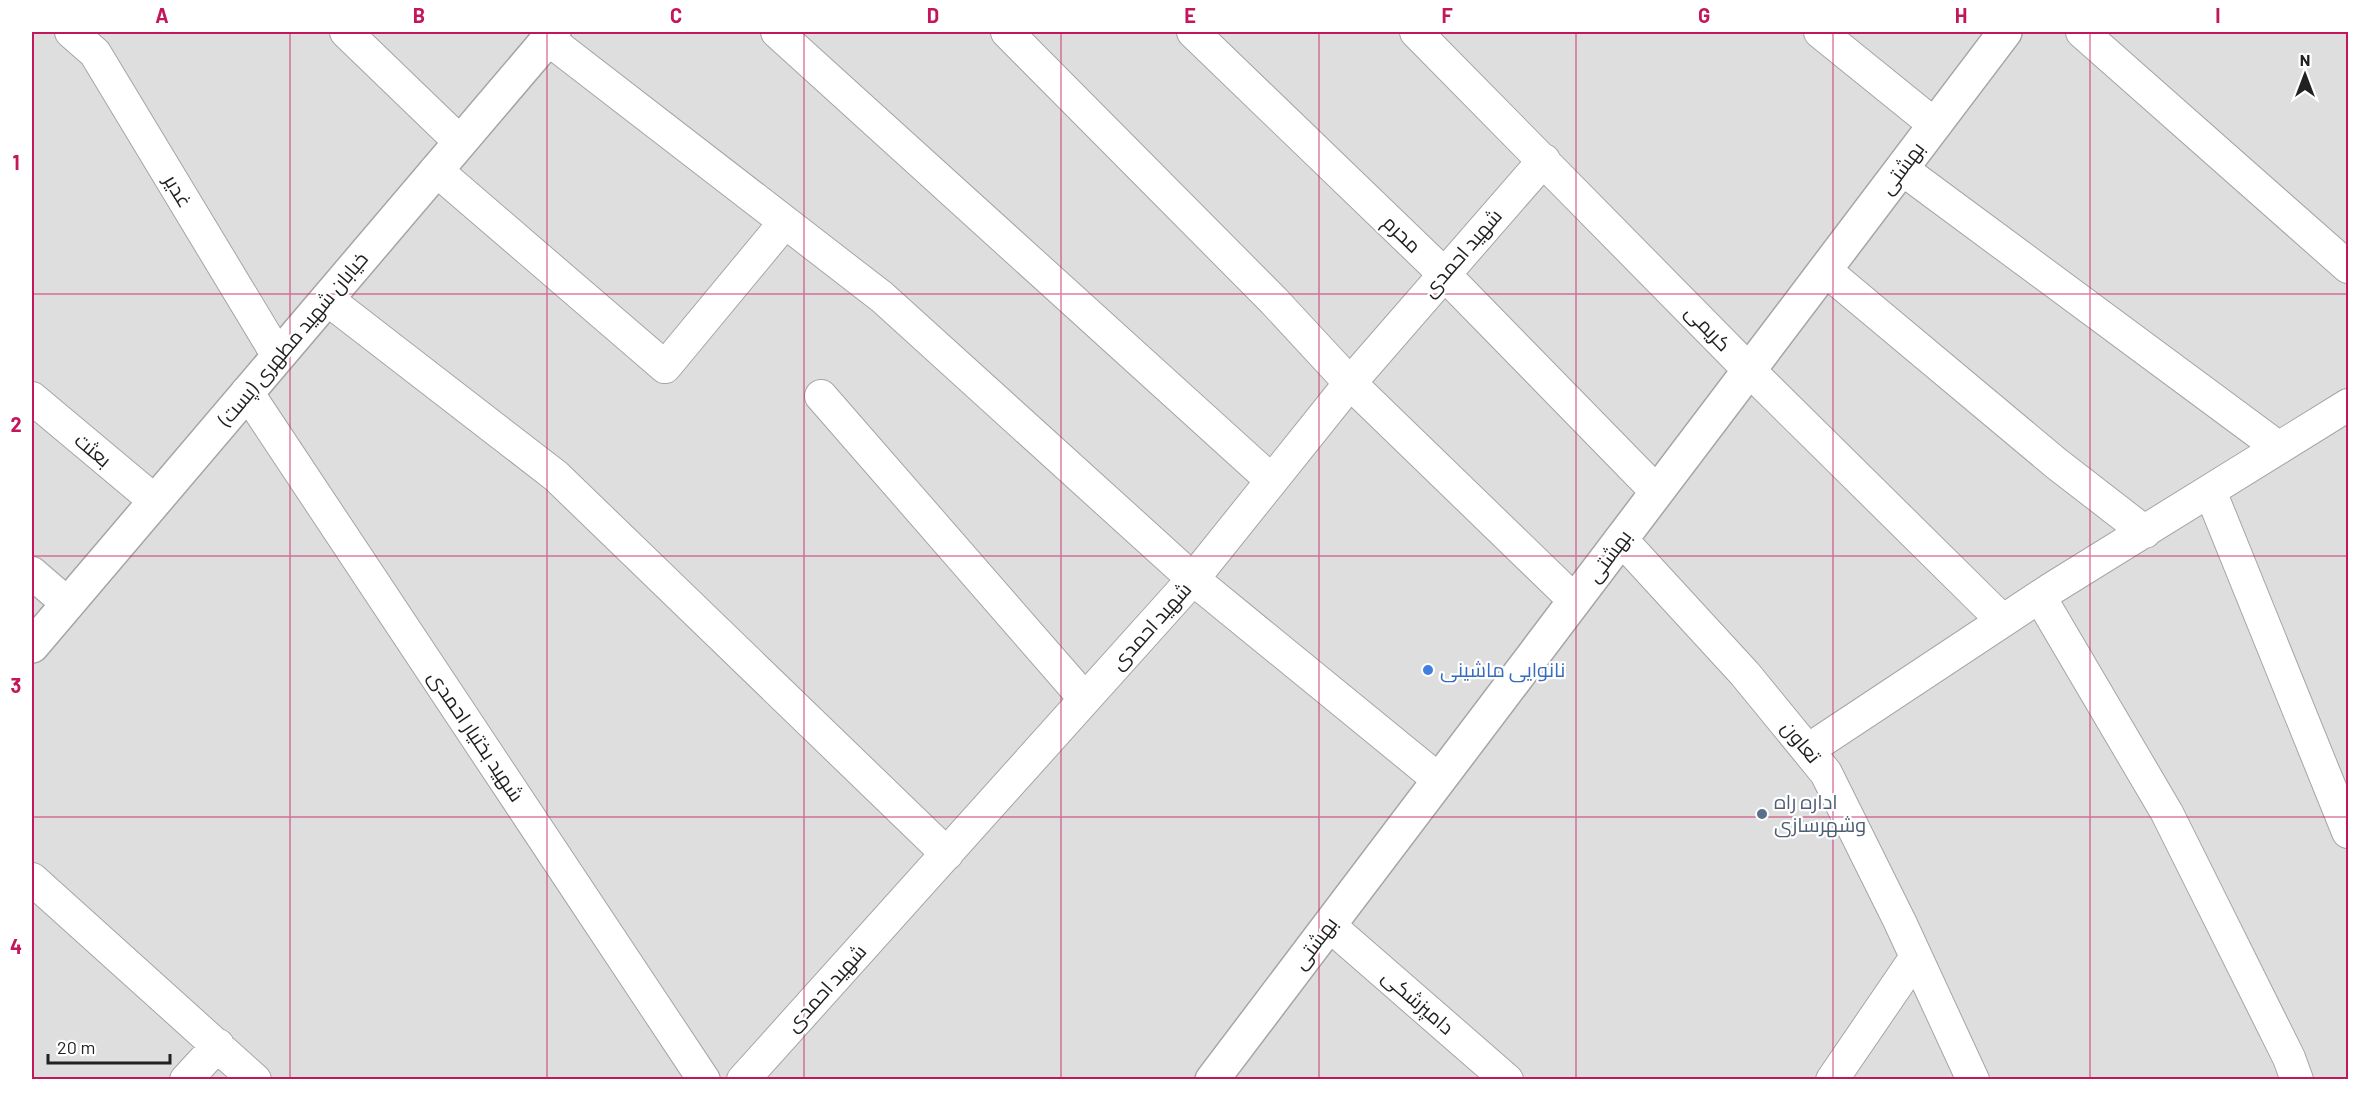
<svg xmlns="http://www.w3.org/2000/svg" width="2380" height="1111" font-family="Barlow,Cairo,sans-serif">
	<rect width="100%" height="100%" fill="#f1eee9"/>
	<path fill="#dfdede" d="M 32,32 L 2348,32 L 2348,1079 L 32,1079 Z"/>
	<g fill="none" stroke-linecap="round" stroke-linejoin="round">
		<g stroke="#a5a5a5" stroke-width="34">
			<path id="minor" d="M 71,32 L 95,53 L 278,356
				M 346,32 L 460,142
				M 777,32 L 1271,480
				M 1007,32 L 1274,301 L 1350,383 L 1574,600
				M 1193,32 L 1444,274 L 1657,492
				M 1416,32 L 1749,370 L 2003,621
				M 1820,32 L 1935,125
				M 2082,32 L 2348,267
				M 548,39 L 882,297 L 1193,579 L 1439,780
				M 1902,169 L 2279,448
				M 436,170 L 665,367 L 785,222
				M 1825,270 L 2057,464 L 2145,532
				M 327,299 L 556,476 L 947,854
				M 247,392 L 704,1080
				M 821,396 L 1085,699
				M 32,398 L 155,501
				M 2210,491 L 2348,832
				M 1621,539 L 1745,674 L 1826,773 L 1900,922 L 1973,1080
				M 32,573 L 68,604
				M 2040,597 L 2167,813 L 2289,1058 L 2297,1080
				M 1808,750 L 2051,589 L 2348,405
				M 32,879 L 255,1080
				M 1329,925 L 1507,1080
				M 186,1080 L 218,1045
				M 743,1080 L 1193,579 L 1350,383 L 1544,160
				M 1832,1080 L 1916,957"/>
		</g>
		<g stroke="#a5a5a5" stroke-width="36">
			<path id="tertiary" d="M 32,646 L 554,32
				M 1212,1080 L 2005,32"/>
		</g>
		<use href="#minor" stroke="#fff" stroke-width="32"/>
		<use href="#tertiary" stroke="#fff" stroke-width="33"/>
	</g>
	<path fill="none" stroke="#c2185b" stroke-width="1.5" stroke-opacity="0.55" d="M 290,32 L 290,1080M 547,32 L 547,1080M 804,32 L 804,1080M 1061,32 L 1061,1080M 1319,32 L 1319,1080M 1576,32 L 1576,1080M 1833,32 L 1833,1080M 2090,32 L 2090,1080M 32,294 L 2348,294M 32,556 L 2348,556M 32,817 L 2348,817"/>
	<circle fill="#3f7fe0" stroke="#fff" stroke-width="2" cx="1428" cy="670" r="6"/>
	<circle fill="#5c6f8a" stroke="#fff" stroke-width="2" cx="1762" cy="814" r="6"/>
	<g text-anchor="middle" stroke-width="4.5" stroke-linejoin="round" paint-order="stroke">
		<g font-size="20" fill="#212121" stroke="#fff">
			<text transform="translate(1902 168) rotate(-53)" y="7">بهشتی</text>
			<text transform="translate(178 191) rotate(59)" y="7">غدیر</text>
			<text transform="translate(1402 234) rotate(44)" y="7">محرم</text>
			<text transform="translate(1462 253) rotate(-49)" y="7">شهید احمدی</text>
			<text transform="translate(1708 328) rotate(46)" y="7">کریمی</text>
			<text transform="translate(293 339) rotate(-50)" y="7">خیابان شهید مطهری (پست)</text>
			<text transform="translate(93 450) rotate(40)" y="7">بعثت</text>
			<text transform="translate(1609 556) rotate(-53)" y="7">بهشتی</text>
			<text transform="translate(1151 626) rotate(-48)" y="7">شهید احمدی</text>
			<text transform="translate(476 736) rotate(56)" y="7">شهید بختیار احمدی</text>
			<text transform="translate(1801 742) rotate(50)" y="7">تعاون</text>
			<text transform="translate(1315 943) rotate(-53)" y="7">بهشتی</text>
			<text transform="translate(826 988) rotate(-48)" y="7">شهید احمدی</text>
			<text transform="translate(1418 1002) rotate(41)" y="7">دامپزشکی</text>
		</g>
		<g font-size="20" fill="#366cbe" stroke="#fff" text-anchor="start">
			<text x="1440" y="677">نانوایی ماشینی</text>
		</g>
		<g font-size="20" fill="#4e5e75" stroke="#fff" text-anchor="start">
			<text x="1774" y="809">اداره راه<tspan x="1774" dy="23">وشهرسازی</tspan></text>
		</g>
	</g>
	<rect width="2380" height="1111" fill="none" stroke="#ffffff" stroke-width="66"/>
	<g transform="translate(2305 75)" stroke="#ffffff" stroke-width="4.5" paint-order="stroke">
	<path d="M0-4.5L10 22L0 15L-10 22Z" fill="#212121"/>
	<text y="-9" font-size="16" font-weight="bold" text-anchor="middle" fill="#212121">N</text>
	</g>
	<path d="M48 1054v9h122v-9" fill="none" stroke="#212121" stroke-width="3"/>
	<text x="57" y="1054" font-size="18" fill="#212121" stroke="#ffffff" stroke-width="4.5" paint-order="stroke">20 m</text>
	<rect x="33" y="33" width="2314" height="1045" fill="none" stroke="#c2185b" stroke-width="2"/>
	<g font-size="20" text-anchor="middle" font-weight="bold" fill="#c2185b">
		<text x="162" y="23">A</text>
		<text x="419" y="23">B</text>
		<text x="676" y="23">C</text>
		<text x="933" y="23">D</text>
		<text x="1190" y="23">E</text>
		<text x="1447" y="23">F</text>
		<text x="1704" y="23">G</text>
		<text x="1961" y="23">H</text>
		<text x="2218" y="23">I</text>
		<text x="16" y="170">1</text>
		<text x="16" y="432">2</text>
		<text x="16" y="693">3</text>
		<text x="16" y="954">4</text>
	</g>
</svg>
